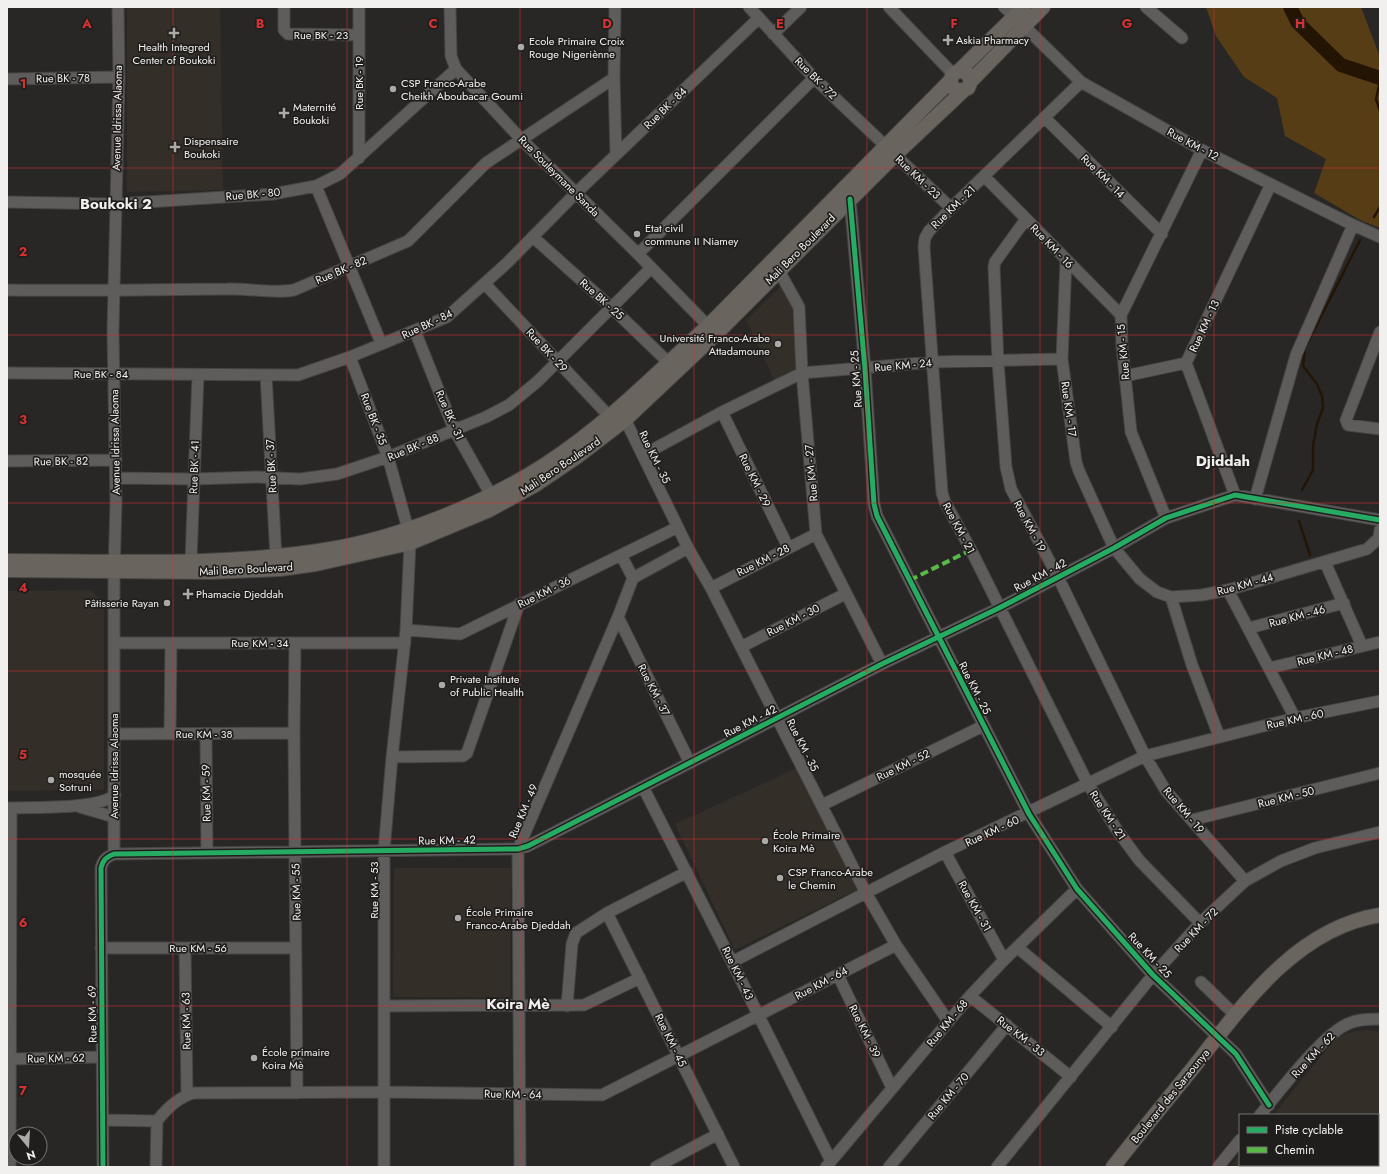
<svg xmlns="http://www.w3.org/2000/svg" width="1387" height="1174" font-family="Jost,sans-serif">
	<rect width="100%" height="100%" fill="#282726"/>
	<path fill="#332e28" d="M 127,7 L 220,7 L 223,190 L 127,192 Z
		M 784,283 L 798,304 L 801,367 L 774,380 L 746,320 Z
		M 91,590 L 104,603 L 104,790 L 7,791 L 7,591 Z
		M 797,768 L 858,889 L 735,950 L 675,824 Z
		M 394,868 L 511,868 L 510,997 L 393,997 Z
		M 1368,1030 L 1380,1032 L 1380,1167 L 1230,1167 L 1240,1155 L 1240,1165 L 1378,1165 L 1378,1115 L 1273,1115 L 1336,1038 L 1355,1031 Z"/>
	<path fill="#573d16" d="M 1206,7 L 1361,7 L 1380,57 L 1380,228 L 1360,220 L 1314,193 L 1326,159 L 1285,136 L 1277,98 L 1244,77 L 1216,36 Z"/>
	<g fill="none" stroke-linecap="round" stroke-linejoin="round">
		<path stroke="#241403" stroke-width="2.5" d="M 1380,81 L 1376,99 L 1380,111
			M 1374,217 L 1380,207
			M 1302,490 L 1313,470 L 1313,446 L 1317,424 L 1323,408 L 1322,396 L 1317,384 L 1303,366 L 1305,348 L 1360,240
			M 1299,521 L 1310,555"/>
		<path stroke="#241403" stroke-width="14" d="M 1290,7 L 1298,23 L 1341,65 L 1380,78"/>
		<g stroke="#464544" stroke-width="13">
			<path id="minor" d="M 284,7 L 284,30 L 288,34 L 359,35
				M 450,7 L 451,56 L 456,69 L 521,139 L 638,254 L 714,332
				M 615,7 L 614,78 L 616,155
				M 749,7 L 814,78 L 951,208
				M 889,7 L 953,74
				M 1004,7 L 1015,17
				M 1146,7 L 1182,38
				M 1024,26 L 1081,82 L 1202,150 L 1353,225 L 1380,237
				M 773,34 L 801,7
				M 7,79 L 119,77
				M 1081,82 L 951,208 L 929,231 L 925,238 L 924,247 L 942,493 L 945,502 L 971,550 L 1088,784 L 1117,830 L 1139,860 L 1200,923
				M 1045,118 L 1162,234
				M 359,158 L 359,7
				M 985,177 L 1121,315
				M 316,186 L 381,343
				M 850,199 L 865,369 L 874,504 L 877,516 L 1029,814 L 1077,889 L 1153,975 L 1236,1054 L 1269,1105
				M 7,202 L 116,204 L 273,194 L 316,186 L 340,174 L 456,69
				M 1026,219 L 995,262 L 994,267 L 998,362 L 1006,467 L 1011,489 L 1058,577 L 1145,756 L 1166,791 L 1245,881
				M 533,237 L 611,307 L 669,363
				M 638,254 L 814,78
				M 1066,261 L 1062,359 L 1076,462 L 1079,471 L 1114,548 L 1140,579 L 1157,592 L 1171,597 L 1202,595 L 1228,590 L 1367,549 L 1379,538 L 1380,530
				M 779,271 L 799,307 L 802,373 L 816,534 L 882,664
				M 485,284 L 609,416
				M 7,290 C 80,291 154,290 227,289 C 249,288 273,294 294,290 L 408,241 L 486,163 L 614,78
				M 415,331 L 454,429 L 491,495
				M 1380,332 L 1346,420 L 1348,425 L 1380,429
				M 350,357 L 388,457 L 408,529 L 410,543 L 406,630 L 392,757 L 384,851 L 384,1167
				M 7,373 L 298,375 L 350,357 L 447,317 L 507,263 L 576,193 L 759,18
				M 266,375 L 276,557
				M 1125,376 L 1186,363
				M 722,412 L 788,547
				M 622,413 L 688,548 L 711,588 L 866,893 L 896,945 L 948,1021
				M 643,455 L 722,412 L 802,373 L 933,362 L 1062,359
				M 7,461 L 116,460
				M 116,478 L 194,479 L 256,477 L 300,479 L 337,474 L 388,457 L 486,417 L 509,405 L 538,381 L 651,268
				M 1235,495 L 1186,363 L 1271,184
				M 1255,499 L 1296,355 L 1353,225
				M 1166,518 L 1131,432 L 1122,346 L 1121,315 L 1202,150
				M 191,560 L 198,375
				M 1325,562 L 1362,646
				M 633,578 L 688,548
				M 711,588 L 816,534
				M 1228,590 L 1295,718
				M 1171,597 L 1192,665 L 1219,736
				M 618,617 L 690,763
				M 1249,628 L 1344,603
				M 406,630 L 460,634 L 678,527
				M 114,643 L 405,643
				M 295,643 L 294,733 L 297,1093
				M 741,647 L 845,594
				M 1270,668 L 1380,642
				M 114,734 L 294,733
				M 170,734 L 171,643
				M 206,734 L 207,852
				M 392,757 L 463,756 L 467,753 L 519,604
				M 643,787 L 732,962 L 831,1161
				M 822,805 L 983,726
				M 80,807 L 114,817
				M 7,808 C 31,807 97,810 115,795
				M 1192,820 L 1380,773
				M 945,852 L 1004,960
				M 114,854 L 114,573 L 116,503 L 113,331 L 119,77 L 118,7
				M 607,913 L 734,1167
				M 1017,947 L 1112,1027
				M 101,948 L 296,948
				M 185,948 L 187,1095
				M 732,962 L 945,852 L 1145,756 L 1295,718 L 1380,701
				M 838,975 L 892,1088
				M 1201,982 L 1235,1015
				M 970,996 L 1071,1077
				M 384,1006 L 584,1005 L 640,978
				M 567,1006 L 572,944 L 576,933 L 607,913 L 687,872
				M 10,1059 L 102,1057
				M 1260,1115 C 1279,1092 1324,1032 1350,1023 C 1359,1019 1370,1019 1380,1019
				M 103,1120 L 157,1121 C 167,1108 178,1097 194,1093 L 384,1092 L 602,1095 L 896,945
				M 10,1167 L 11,808
				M 103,1167 L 101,868 C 103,860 106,857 114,854 L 518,849 L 528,846 L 882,664 L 999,608 L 1114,548 L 1166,518 L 1235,495 L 1380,520
				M 156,1167 L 157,1121
				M 520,1167 L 518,849 L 618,617 L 633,578 L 621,555
				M 656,1167 L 718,1134
				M 826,1167 L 970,996 L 1004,960 L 1077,889
				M 889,1167 L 1007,1025
				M 997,1167 L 1153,975 L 1200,923 L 1245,881 L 1281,861 L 1315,848 L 1380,832
				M 1218,1167 L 1240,1140"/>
		</g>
		<g stroke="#464544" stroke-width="16">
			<path id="major" d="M 959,71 L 1024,7
				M 971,81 L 1043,7
				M 7,561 C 115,561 225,567 331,549 C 402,537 486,503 546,464 C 605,426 656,374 708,326 L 950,81 L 953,74 C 964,66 975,77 968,88 L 960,91 L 953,88 L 950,81
				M 7,570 L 211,572 L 280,569 L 316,564 L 410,543 L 489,510 L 535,485 L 578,456 L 625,420 L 715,335 L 895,155 L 963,91
				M 1113,1167 C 1139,1134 1166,1101 1193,1068 C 1242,1006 1296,928 1380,915"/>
		</g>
		<use href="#minor" stroke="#5e5d5c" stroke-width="11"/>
		<use href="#major" stroke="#69655e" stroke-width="14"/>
		<path stroke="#58b947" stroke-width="4" stroke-dasharray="8 4" stroke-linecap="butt" d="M 910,580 L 971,550"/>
		<g stroke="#201e1c" stroke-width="8">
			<path id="cycleway" d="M 850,199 L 865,369 L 874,504 L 877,516 L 1029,814 L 1077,889 L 1153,975 L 1236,1054 L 1269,1105
				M 103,1167 L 101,868 C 103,860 106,857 114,854 L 518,849 L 528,846 L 882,664 L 999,608 L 1114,548 L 1166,518 L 1235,495 L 1380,520"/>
		</g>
		<use href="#cycleway" stroke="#26ab63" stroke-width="5"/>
	</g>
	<path fill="none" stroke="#d73232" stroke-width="1" stroke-opacity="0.55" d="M 173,7 L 173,1167M 347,7 L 347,1167M 520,7 L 520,1167M 694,7 L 694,1167M 867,7 L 867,1167M 1040,7 L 1040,1167M 1214,7 L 1214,1167M 7,168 L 1380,168M 7,335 L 1380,335M 7,503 L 1380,503M 7,671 L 1380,671M 7,839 L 1380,839M 7,1006 L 1380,1006"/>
	<g fill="#abaaa9" stroke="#201e1c" stroke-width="1.5">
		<path d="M172 27h4v4h4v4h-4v4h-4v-4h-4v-4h4z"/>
		<path d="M946 34h4v4h4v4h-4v4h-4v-4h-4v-4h4z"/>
		<circle cx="521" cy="47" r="4"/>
		<circle cx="393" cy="89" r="4"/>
		<path d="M282 107h4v4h4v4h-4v4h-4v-4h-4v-4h4z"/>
		<path d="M173 141h4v4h4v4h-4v4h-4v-4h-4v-4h4z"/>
		<circle cx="637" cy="234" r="4"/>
		<circle cx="778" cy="344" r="4"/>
		<path d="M186 588h4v4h4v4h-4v4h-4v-4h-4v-4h4z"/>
		<circle cx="167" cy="603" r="4"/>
		<circle cx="442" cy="685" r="4"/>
		<circle cx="51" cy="780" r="4"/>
		<circle cx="765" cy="841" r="4"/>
		<circle cx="780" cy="878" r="4"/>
		<circle cx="458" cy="918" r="4"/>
		<circle cx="254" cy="1058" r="4"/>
	</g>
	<g text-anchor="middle" stroke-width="3.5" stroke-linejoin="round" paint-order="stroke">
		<g font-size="11" fill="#f2f0ef" stroke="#201e1c">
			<text x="321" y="39">Rue BK - 23</text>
			<text transform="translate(63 78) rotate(-1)" y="4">Rue BK - 78</text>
			<text transform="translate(816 78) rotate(45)" y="4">Rue BK - 72</text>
			<text transform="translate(359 83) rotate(-90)" y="4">Rue BK - 19</text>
			<text transform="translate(665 108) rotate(-44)" y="4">Rue BK - 84</text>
			<text transform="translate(117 118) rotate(-89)" y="4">Avenue Idrissa Alaoma</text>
			<text transform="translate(1193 144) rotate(28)" y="4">Rue KM - 12</text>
			<text transform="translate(559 176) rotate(45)" y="4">Rue Souleymane Sanda</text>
			<text transform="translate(1103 176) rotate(45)" y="4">Rue KM - 14</text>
			<text transform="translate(918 177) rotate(44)" y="4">Rue KM - 23</text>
			<text transform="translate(253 194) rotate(-5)" y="4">Rue BK - 80</text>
			<text transform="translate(953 207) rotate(-44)" y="4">Rue KM - 21</text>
			<text transform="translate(1052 246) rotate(46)" y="4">Rue KM - 16</text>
			<text transform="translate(800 249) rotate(-45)" y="4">Mali Bero Boulevard</text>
			<text transform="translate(341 270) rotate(-23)" y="4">Rue BK - 82</text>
			<text transform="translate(602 299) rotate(42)" y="4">Rue BK - 25</text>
			<text transform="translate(427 324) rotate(-25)" y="4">Rue BK - 84</text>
			<text transform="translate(1204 326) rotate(-65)" y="4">Rue KM - 13</text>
			<text transform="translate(547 350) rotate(47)" y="4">Rue BK - 29</text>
			<text transform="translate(1123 352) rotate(-95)" y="4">Rue KM - 15</text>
			<text transform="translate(903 365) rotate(-5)" y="4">Rue KM - 24</text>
			<text x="101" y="378">Rue BK - 84</text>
			<text transform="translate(856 379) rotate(-94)" y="4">Rue KM - 25</text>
			<text transform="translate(1069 409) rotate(82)" y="4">Rue KM - 17</text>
			<text transform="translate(450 415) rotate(66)" y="4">Rue BK - 31</text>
			<text transform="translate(374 419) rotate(69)" y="4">Rue BK - 35</text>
			<text transform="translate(115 442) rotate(-91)" y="4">Avenue Idrissa Alaoma</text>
			<text transform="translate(413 447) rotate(-23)" y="4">Rue BK - 88</text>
			<text transform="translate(655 457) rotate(64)" y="4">Rue KM - 35</text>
			<text transform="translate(61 461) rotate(-1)" y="4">Rue BK - 82</text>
			<text transform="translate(271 466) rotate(-93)" y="4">Rue BK - 37</text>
			<text transform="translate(560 466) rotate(-34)" y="4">Mali Bero Boulevard</text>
			<text transform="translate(194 467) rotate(-88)" y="4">Rue BK - 41</text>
			<text transform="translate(811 473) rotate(-95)" y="4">Rue KM - 27</text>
			<text transform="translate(755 480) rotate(64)" y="4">Rue KM - 29</text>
			<text transform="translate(1030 526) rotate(62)" y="4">Rue KM - 19</text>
			<text transform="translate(959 528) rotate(62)" y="4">Rue KM - 21</text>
			<text transform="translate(763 560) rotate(-27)" y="4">Rue KM - 28</text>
			<text transform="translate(246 569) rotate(-3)" y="4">Mali Bero Boulevard</text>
			<text transform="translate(1040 575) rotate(-28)" y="4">Rue KM - 42</text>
			<text transform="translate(1245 584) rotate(-15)" y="4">Rue KM - 44</text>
			<text transform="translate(544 592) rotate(-26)" y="4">Rue KM - 36</text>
			<text transform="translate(1297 616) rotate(-15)" y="4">Rue KM - 46</text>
			<text transform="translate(793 620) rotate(-27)" y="4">Rue KM - 30</text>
			<text x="260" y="647">Rue KM - 34</text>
			<text transform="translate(1325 655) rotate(-14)" y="4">Rue KM - 48</text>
			<text transform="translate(975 688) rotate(63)" y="4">Rue KM - 25</text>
			<text transform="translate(654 690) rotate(63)" y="4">Rue KM - 37</text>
			<text transform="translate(1295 719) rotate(-12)" y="4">Rue KM - 60</text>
			<text transform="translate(750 721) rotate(-27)" y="4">Rue KM - 42</text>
			<text x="204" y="738">Rue KM - 38</text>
			<text transform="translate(803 745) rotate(63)" y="4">Rue KM - 35</text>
			<text transform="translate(903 765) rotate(-26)" y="4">Rue KM - 52</text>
			<text transform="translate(114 766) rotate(-90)" y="4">Avenue Idrissa Alaoma</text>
			<text transform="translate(206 793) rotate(-91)" y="4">Rue KM - 59</text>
			<text transform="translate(1286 797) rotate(-14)" y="4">Rue KM - 50</text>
			<text transform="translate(1184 810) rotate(50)" y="4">Rue KM - 19</text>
			<text transform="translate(523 811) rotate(-67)" y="4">Rue KM - 49</text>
			<text transform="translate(1108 815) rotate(57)" y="4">Rue KM - 21</text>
			<text transform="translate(992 831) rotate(-25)" y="4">Rue KM - 60</text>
			<text transform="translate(447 840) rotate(-1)" y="4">Rue KM - 42</text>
			<text transform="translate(374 890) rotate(-90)" y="4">Rue KM - 53</text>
			<text transform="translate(296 892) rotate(-91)" y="4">Rue KM - 55</text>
			<text transform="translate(975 906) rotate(61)" y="4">Rue KM - 31</text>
			<text transform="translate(1196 930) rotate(-46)" y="4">Rue KM - 72</text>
			<text x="198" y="952">Rue KM - 56</text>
			<text transform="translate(1150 955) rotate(47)" y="4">Rue KM - 25</text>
			<text transform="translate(738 973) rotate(64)" y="4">Rue KM - 43</text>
			<text transform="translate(821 983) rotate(-28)" y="4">Rue KM - 64</text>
			<text transform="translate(92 1014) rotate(-91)" y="4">Rue KM - 69</text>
			<text transform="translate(186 1021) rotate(-91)" y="4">Rue KM - 63</text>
			<text transform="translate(947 1023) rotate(-50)" y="4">Rue KM - 68</text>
			<text transform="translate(865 1031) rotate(64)" y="4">Rue KM - 39</text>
			<text transform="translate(1021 1036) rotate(38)" y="4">Rue KM - 33</text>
			<text transform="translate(671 1040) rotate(64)" y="4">Rue KM - 45</text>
			<text transform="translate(1313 1055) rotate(-47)" y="4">Rue KM - 62</text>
			<text transform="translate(56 1058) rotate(-1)" y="4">Rue KM - 62</text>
			<text transform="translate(513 1094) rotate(1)" y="4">Rue KM - 64</text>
			<text transform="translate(948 1096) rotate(-50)" y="4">Rue KM - 70</text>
			<text transform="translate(1170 1096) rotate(-51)" y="4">Boulevard des Saraounya</text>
		</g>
		<g font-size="11" fill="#f2f0ef" stroke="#201e1c" text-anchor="start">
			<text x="956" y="44">Askia Pharmacy</text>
			<text x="529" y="45">Ecole Primaire Croix<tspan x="529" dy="13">Rouge Nigeriènne</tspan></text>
			<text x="174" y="51" text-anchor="middle">Health Integred<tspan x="174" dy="13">Center of Boukoki</tspan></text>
			<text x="401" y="87">CSP Franco-Arabe<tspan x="401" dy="13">Cheikh Aboubacar Goumi</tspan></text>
			<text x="293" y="111">Maternité<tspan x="293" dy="13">Boukoki</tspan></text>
			<text x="184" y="145">Dispensaire<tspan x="184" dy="13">Boukoki</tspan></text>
			<text x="645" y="232">Etat civil<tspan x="645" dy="13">commune II Niamey</tspan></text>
			<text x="770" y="342" text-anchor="end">Université Franco-Arabe<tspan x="770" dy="13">Attadamoune</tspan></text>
			<text x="196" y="598">Phamacie Djeddah</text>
			<text x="159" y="607" text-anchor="end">Pâtisserie Rayan</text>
			<text x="450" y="683">Private Institute<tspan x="450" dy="13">of Public Health</tspan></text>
			<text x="59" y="778">mosquée<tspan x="59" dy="13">Sotruni</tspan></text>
			<text x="773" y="839">École Primaire<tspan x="773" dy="13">Koira Mè</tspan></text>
			<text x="788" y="876">CSP Franco-Arabe<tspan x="788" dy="13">le Chemin</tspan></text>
			<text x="466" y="916">École Primaire<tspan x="466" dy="13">Franco-Arabe Djeddah</tspan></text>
			<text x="262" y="1056">École primaire<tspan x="262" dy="13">Koira Mè</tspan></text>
		</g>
		<g font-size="15" font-weight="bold" fill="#f2f0ef" stroke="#201e1c">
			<text x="116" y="209">Boukoki 2</text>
			<text x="1223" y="466">Djiddah</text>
			<text x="518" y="1009">Koira Mè</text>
		</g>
	</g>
	<g font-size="13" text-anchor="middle" font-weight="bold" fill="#d73232" stroke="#201e1c" stroke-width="3.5" stroke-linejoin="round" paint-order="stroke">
		<text x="87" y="28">A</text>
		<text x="260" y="28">B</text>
		<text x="433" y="28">C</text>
		<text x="607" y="28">D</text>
		<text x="780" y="28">E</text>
		<text x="954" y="28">F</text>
		<text x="1127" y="28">G</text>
		<text x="1300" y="28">H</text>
		<text x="23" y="88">1</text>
		<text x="23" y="256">2</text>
		<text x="23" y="424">3</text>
		<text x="23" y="592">4</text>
		<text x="23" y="759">5</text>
		<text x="23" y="927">6</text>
		<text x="23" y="1095">7</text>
	</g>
	<rect width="1387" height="1174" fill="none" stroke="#f2f0ef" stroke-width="16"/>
	<rect x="1239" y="1114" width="140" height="52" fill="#201e1c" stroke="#747270"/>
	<rect x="1247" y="1127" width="20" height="6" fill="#26ab63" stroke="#747270"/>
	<text x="1275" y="1134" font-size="12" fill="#f2f0ef">Piste cyclable</text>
	<rect x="1247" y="1147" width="20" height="6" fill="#58b947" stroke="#747270"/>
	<text x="1275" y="1154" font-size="12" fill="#f2f0ef">Chemin</text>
	<g transform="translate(28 1146) rotate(162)"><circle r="19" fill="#201e1c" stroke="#747270"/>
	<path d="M0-3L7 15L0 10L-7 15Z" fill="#abaaa9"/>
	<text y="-6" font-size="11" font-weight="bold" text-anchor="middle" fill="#f2f0ef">N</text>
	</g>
</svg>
